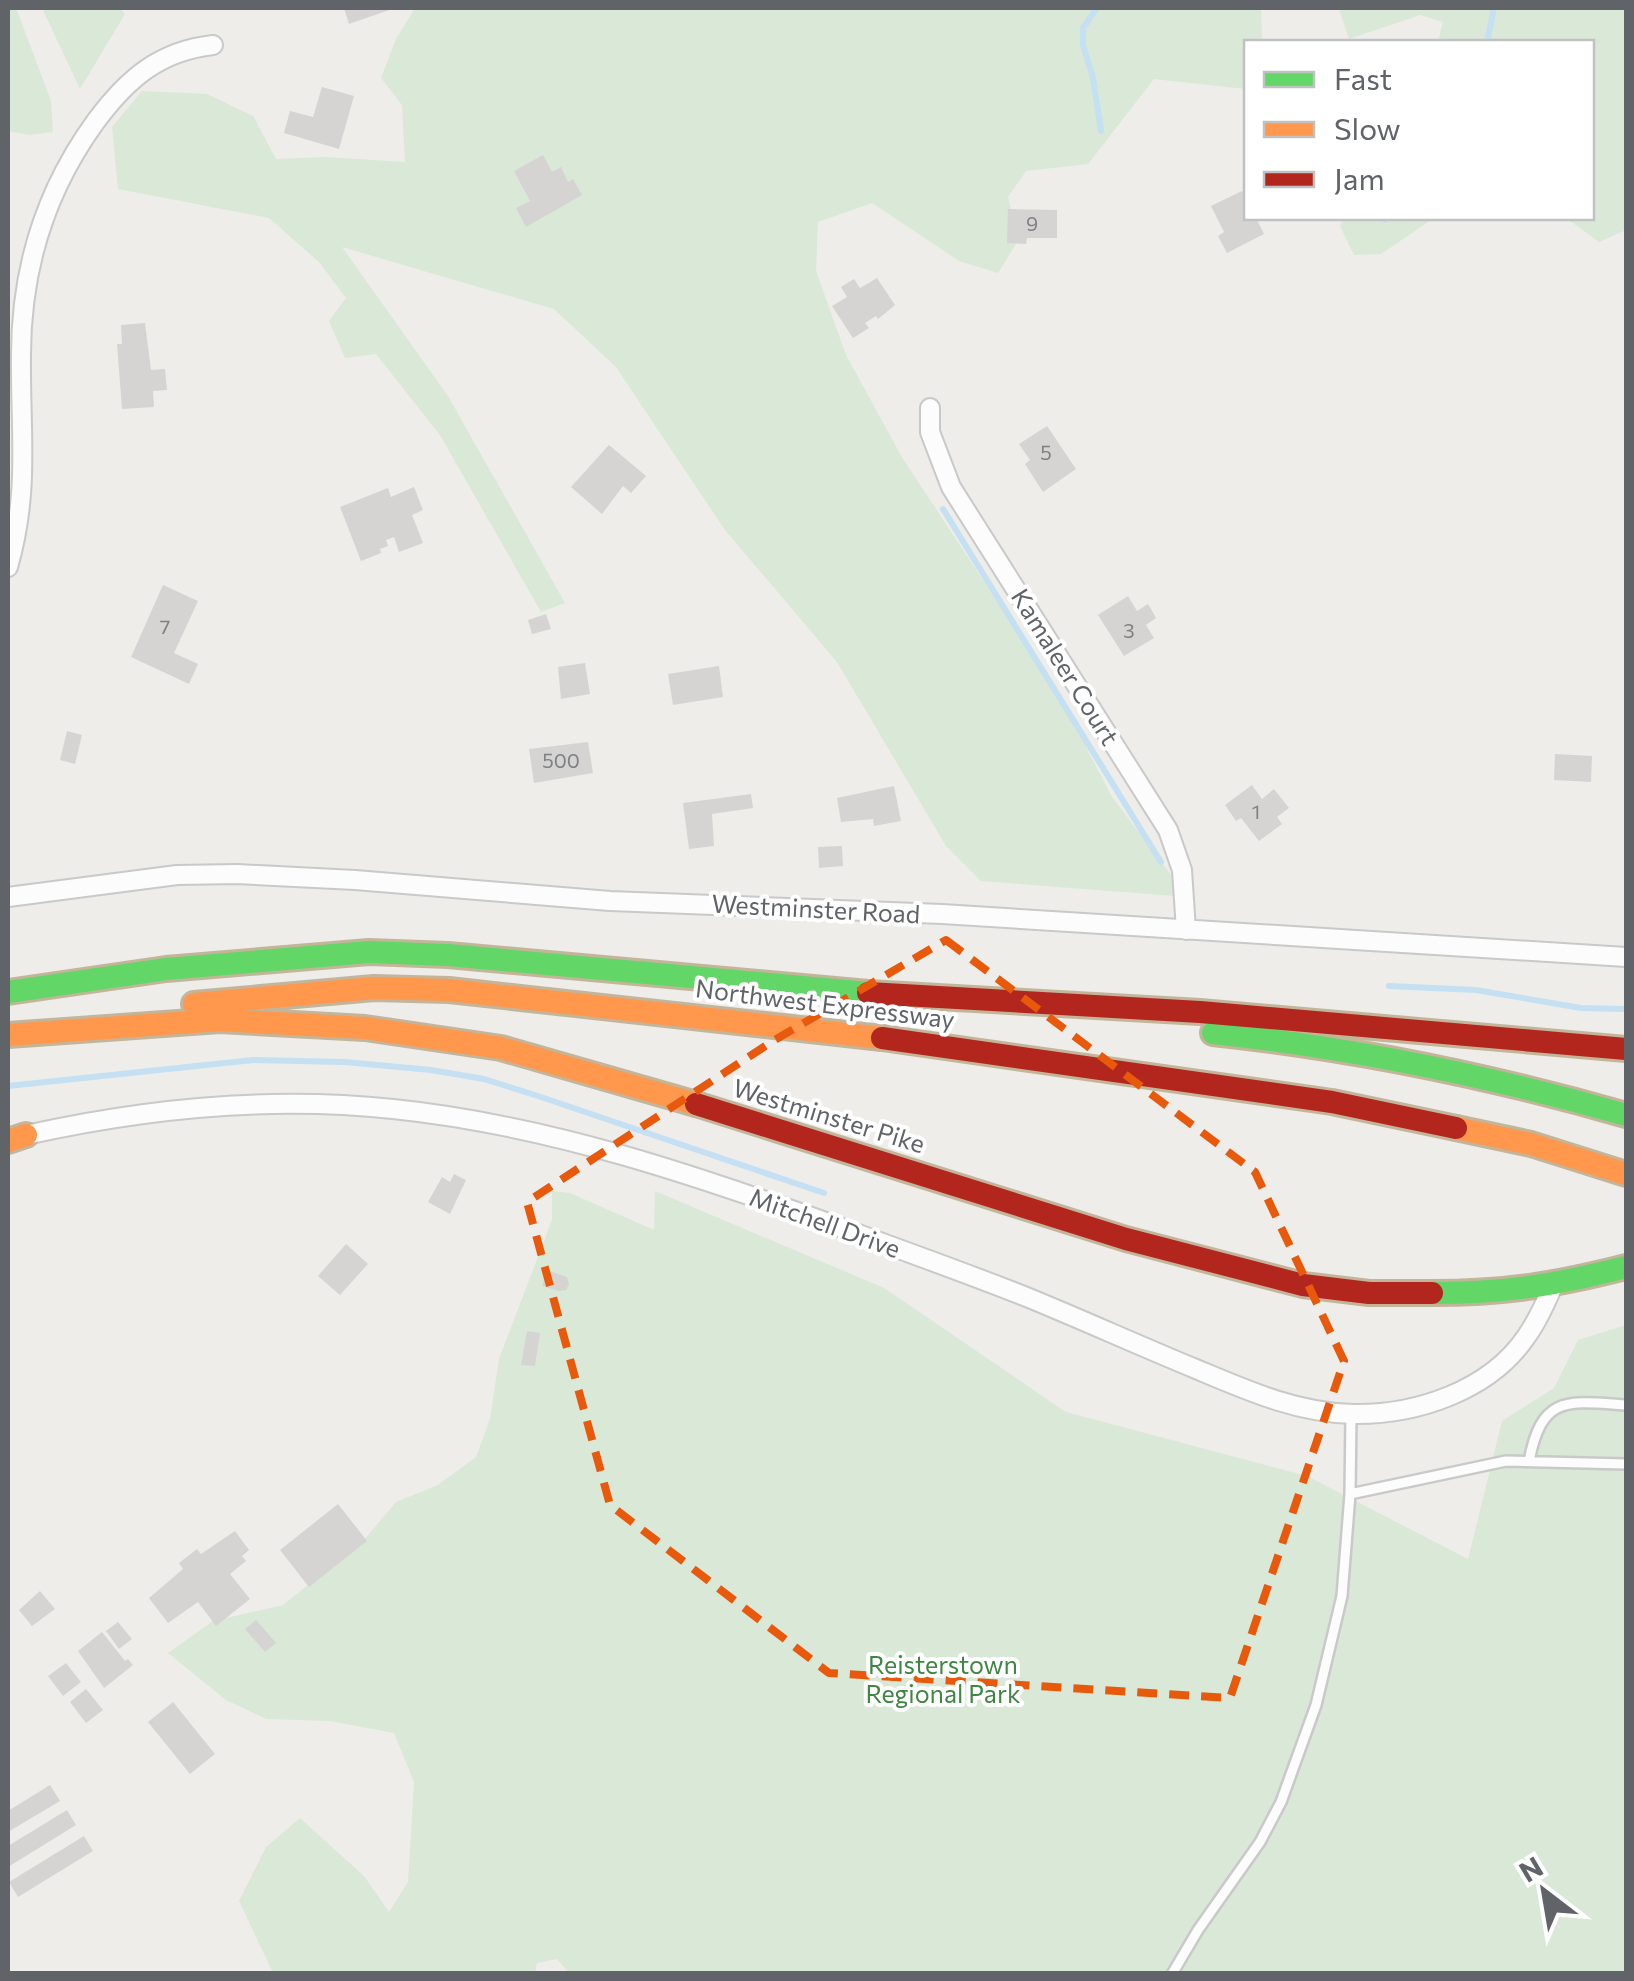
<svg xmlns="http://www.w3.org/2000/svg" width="1634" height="1981" font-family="Commissioner,sans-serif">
	<rect width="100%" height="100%" fill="#eeedea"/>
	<path fill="#d9e8d7" d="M 8,8 L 16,8 L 51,101 L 53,132 L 29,135 L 8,131 Z
		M 42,8 L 120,8 L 125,14 L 80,89 Z
		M 415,8 L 1261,8 L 1262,42 L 1246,42 L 1246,89 L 1154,79 L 1088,164 L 1026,171 L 1008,197 L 1018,241 L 998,273 L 959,261 L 872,203 L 818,222 L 816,271 L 846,355 L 903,459 L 1060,697 L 1112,797 L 1188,897 L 981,881 L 946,846 L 837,662 L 725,530 L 616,367 L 554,309 L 342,247 L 448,396 L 565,603 L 541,612 L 440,435 L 376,354 L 345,358 L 329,321 L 346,298 L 319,262 L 269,218 L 118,189 L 112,127 L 142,91 L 207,94 L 253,116 L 276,159 L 325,157 L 405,162 L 402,105 L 381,78 L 396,39 Z
		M 1626,8 L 1626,230 L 1599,242 L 1566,218 L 1592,218 L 1592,42 L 1438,42 L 1443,22 L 1420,15 L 1349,39 L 1339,9 Z
		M 1343,218 L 1434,218 L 1381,254 L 1354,255 L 1340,226 Z
		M 552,1191 L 570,1193 L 654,1230 L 655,1191 L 884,1288 L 1066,1412 L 1307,1476 L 1468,1559 L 1502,1421 L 1554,1388 L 1578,1340 L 1626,1325 L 1626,1973 L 570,1974 L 557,1959 L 537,1963 L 535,1973 L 273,1973 L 239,1901 L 266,1847 L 300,1818 L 364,1876 L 389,1912 L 408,1882 L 414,1782 L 394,1733 L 330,1721 L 267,1719 L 226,1700 L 168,1653 L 213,1621 L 283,1605 L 363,1541 L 396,1502 L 438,1485 L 476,1457 L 490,1419 L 499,1359 L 552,1220 Z"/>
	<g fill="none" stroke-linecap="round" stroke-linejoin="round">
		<path stroke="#c4e0f2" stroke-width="6" d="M 1097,8 L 1083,28 L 1083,45 L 1093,78 L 1101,131
			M 1487,42 L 1494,8
			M 1385,220 L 1387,218
			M 943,509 L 1161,862
			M 1389,986 L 1476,990 L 1581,1008 L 1626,1009
			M 8,1086 L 253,1060 L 345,1062 L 431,1070 L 484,1079 L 538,1096 L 824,1193"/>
	</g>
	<path fill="#d5d4d3" d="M 344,8 L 395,8 L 349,24 Z
		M 322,87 L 354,96 L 339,149 L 284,133 L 290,111 L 313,117 Z
		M 543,155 L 552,172 L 561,167 L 568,182 L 573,179 L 582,195 L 526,227 L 516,208 L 530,201 L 514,171 Z
		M 1242,191 L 1246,200 L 1246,218 L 1256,218 L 1264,234 L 1227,253 L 1218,236 L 1224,232 L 1211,206 Z
		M 1008,209 L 1057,210 L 1057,238 L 1027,238 L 1026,244 L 1007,243 Z
		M 877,278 L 895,305 L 878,319 L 876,316 L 865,323 L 869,328 L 853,338 L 832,306 L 847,297 L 841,287 L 854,279 L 860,288 Z
		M 145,323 L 151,370 L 165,369 L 167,390 L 153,391 L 154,407 L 122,409 L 117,344 L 122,344 L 121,325 Z
		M 1047,426 L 1076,469 L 1043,492 L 1025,464 L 1030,460 L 1019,444 Z
		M 609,445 L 646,476 L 631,493 L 623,486 L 602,514 L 571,487 Z
		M 414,487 L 423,510 L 412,515 L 423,543 L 399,552 L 394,537 L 386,540 L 388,546 L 380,549 L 381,553 L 361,561 L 340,507 L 388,488 L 391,497 Z
		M 163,585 L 198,601 L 174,653 L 198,664 L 189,684 L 131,657 Z
		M 1128,596 L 1137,611 L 1148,604 L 1156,618 L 1146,625 L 1154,638 L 1124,656 L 1098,615 Z
		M 546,614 L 551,629 L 532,634 L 528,620 Z
		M 585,663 L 590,694 L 561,699 L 558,667 Z
		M 719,666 L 723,697 L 673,705 L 668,674 Z
		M 67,731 L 82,735 L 75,764 L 60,760 Z
		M 588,742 L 593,773 L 534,783 L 529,749 Z
		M 1555,754 L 1592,756 L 1591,782 L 1554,780 Z
		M 1252,785 L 1262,799 L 1274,789 L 1289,808 L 1277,817 L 1282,824 L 1259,841 L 1241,818 L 1236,821 L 1225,805 Z
		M 894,786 L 901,821 L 874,826 L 873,819 L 841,822 L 837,798 Z
		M 751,794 L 753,808 L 712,814 L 714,846 L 689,849 L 683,803 Z
		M 842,846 L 843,866 L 819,868 L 818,847 Z
		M 454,1174 L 466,1180 L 450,1214 L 428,1202 L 442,1177 L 450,1182 Z
		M 346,1244 L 368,1264 L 340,1295 L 318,1276 Z
		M 547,1270 L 567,1277 L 569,1284 L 566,1290 L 559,1291 L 542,1286 Z
		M 527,1331 L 540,1333 L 535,1366 L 521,1365 Z
		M 338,1504 L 367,1541 L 309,1587 L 280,1550 Z
		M 235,1531 L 249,1550 L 242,1556 L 246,1561 L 230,1574 L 250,1599 L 216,1626 L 198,1602 L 168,1623 L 149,1598 L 183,1569 L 179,1563 L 197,1549 L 201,1554 Z
		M 40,1591 L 55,1609 L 32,1626 L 19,1610 Z
		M 256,1620 L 276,1643 L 265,1652 L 245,1629 Z
		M 118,1622 L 132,1639 L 119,1649 L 106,1631 Z
		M 102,1632 L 125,1661 L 128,1659 L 133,1665 L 104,1688 L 78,1651 Z
		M 66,1663 L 81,1682 L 63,1696 L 48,1676 Z
		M 86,1689 L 103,1710 L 86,1723 L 70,1702 Z
		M 173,1702 L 215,1754 L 190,1774 L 148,1722 Z
		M 50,1785 L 60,1801 L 8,1832 L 8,1811 Z
		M 67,1810 L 76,1825 L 8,1867 L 8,1846 Z
		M 84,1836 L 93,1851 L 18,1897 L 9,1882 Z"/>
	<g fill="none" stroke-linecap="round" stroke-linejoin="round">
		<g stroke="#c9c9c9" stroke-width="14">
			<path id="lane" d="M 1529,1461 C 1542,1395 1566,1401 1626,1405
				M 1350,1494 L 1506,1461 L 1626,1464
				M 1172,1974 L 1198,1930 L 1260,1842 L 1281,1802 L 1316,1705 L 1342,1596 L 1350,1494 L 1351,1414"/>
		</g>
		<g stroke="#c9c9c9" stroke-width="22">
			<path id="street" d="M 930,408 L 930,432 L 951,487 L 1168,830 L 1182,870 L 1186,930
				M 8,567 C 30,491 20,431 21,355 C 21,268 45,191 96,121 C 128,78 160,51 213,45
				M 8,897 L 177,875 L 237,874 L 355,880 L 610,901 L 942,914 L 1626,957
				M 26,1135 C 147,1108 270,1096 393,1109 C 549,1125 698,1176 845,1229 C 906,1252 969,1274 1029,1298 C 1085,1321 1140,1346 1196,1369 C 1246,1390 1297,1413 1353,1414 C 1416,1415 1489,1391 1526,1337 C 1537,1322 1545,1304 1553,1286"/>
		</g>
		<g stroke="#c3b59a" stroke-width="28">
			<path id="fast" d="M 8,992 L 166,969 L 369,952 L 448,955 L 868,993
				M 1213,1033 C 1354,1048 1490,1076 1626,1115
				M 1432,1293 C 1506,1293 1555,1285 1626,1267"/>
		</g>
		<g stroke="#c3b59a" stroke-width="28">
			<path id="slow" d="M 194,1004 L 374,988 L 449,990 L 882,1038
				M 8,1035 L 220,1020 L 365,1028 L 501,1048 L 696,1104
				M 1456,1128 L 1531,1144 L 1626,1174
				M 8,1141 L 26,1135"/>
		</g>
		<g stroke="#c3b59a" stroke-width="28">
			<path id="jam" d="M 868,993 L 1200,1012 L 1626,1049
				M 882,1038 L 1332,1102 L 1456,1128
				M 696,1104 L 1126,1239 L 1303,1285 L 1369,1293 L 1432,1293"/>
		</g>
		<use href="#lane" stroke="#fcfcfc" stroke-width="9"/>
		<use href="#street" stroke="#fcfcfc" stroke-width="18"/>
		<use href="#fast" stroke="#63d668" stroke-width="22"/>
		<use href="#slow" stroke="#ff974d" stroke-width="22"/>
		<use href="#jam" stroke="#b3261e" stroke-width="22"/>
	</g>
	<path fill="none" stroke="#e8590c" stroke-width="8" stroke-dasharray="20 12" stroke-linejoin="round" d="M 946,940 L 1255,1172 L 1344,1361 L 1230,1698 L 829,1673 L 610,1505 L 527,1202 L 773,1041 Z"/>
	<g text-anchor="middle" stroke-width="8" stroke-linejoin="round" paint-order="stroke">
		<g font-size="20" fill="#7e8083">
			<text x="1032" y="231">9</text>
			<text x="1046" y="460">5</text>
			<text x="165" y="634">7</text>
			<text x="1129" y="638">3</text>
			<text x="561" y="768">500</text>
			<text x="1256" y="819">1</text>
		</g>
		<g font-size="25" fill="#606367" stroke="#fff">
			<text transform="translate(1065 667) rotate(58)" y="9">Kamaleer Court</text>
			<text transform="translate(816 909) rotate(3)" y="9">Westminster Road</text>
			<text transform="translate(825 1004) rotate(7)" y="9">Northwest Expressway</text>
			<text transform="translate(829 1116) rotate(17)" y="9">Westminster Pike</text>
			<text transform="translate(825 1223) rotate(20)" y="9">Mitchell Drive</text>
		</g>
		<g font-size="25" fill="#408542" stroke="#fff">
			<text x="943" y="1674">Reisterstown<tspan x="943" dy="29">Regional Park</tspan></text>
		</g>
	</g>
	<rect width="1634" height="1981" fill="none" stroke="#606367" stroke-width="20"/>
	<rect x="1244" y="40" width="350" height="180" fill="#ffffff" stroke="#bfc1c2" stroke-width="2.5"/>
	<rect x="1264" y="72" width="50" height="15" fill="#63d668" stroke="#bfc1c2" stroke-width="2.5"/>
	<text x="1334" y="90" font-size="30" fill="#606367">Fast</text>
	<rect x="1264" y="122" width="50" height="15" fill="#ff974d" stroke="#bfc1c2" stroke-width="2.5"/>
	<text x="1334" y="140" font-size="30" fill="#606367">Slow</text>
	<rect x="1264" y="172" width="50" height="15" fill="#b3261e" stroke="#bfc1c2" stroke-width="2.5"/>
	<text x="1334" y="190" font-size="30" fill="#606367">Jam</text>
	<g transform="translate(1544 1891) rotate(329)" stroke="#ffffff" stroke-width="8" paint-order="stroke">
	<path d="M0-8L18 38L0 25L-18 38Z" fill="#606367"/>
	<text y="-15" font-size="28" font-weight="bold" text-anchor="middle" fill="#606367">N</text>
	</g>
</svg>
